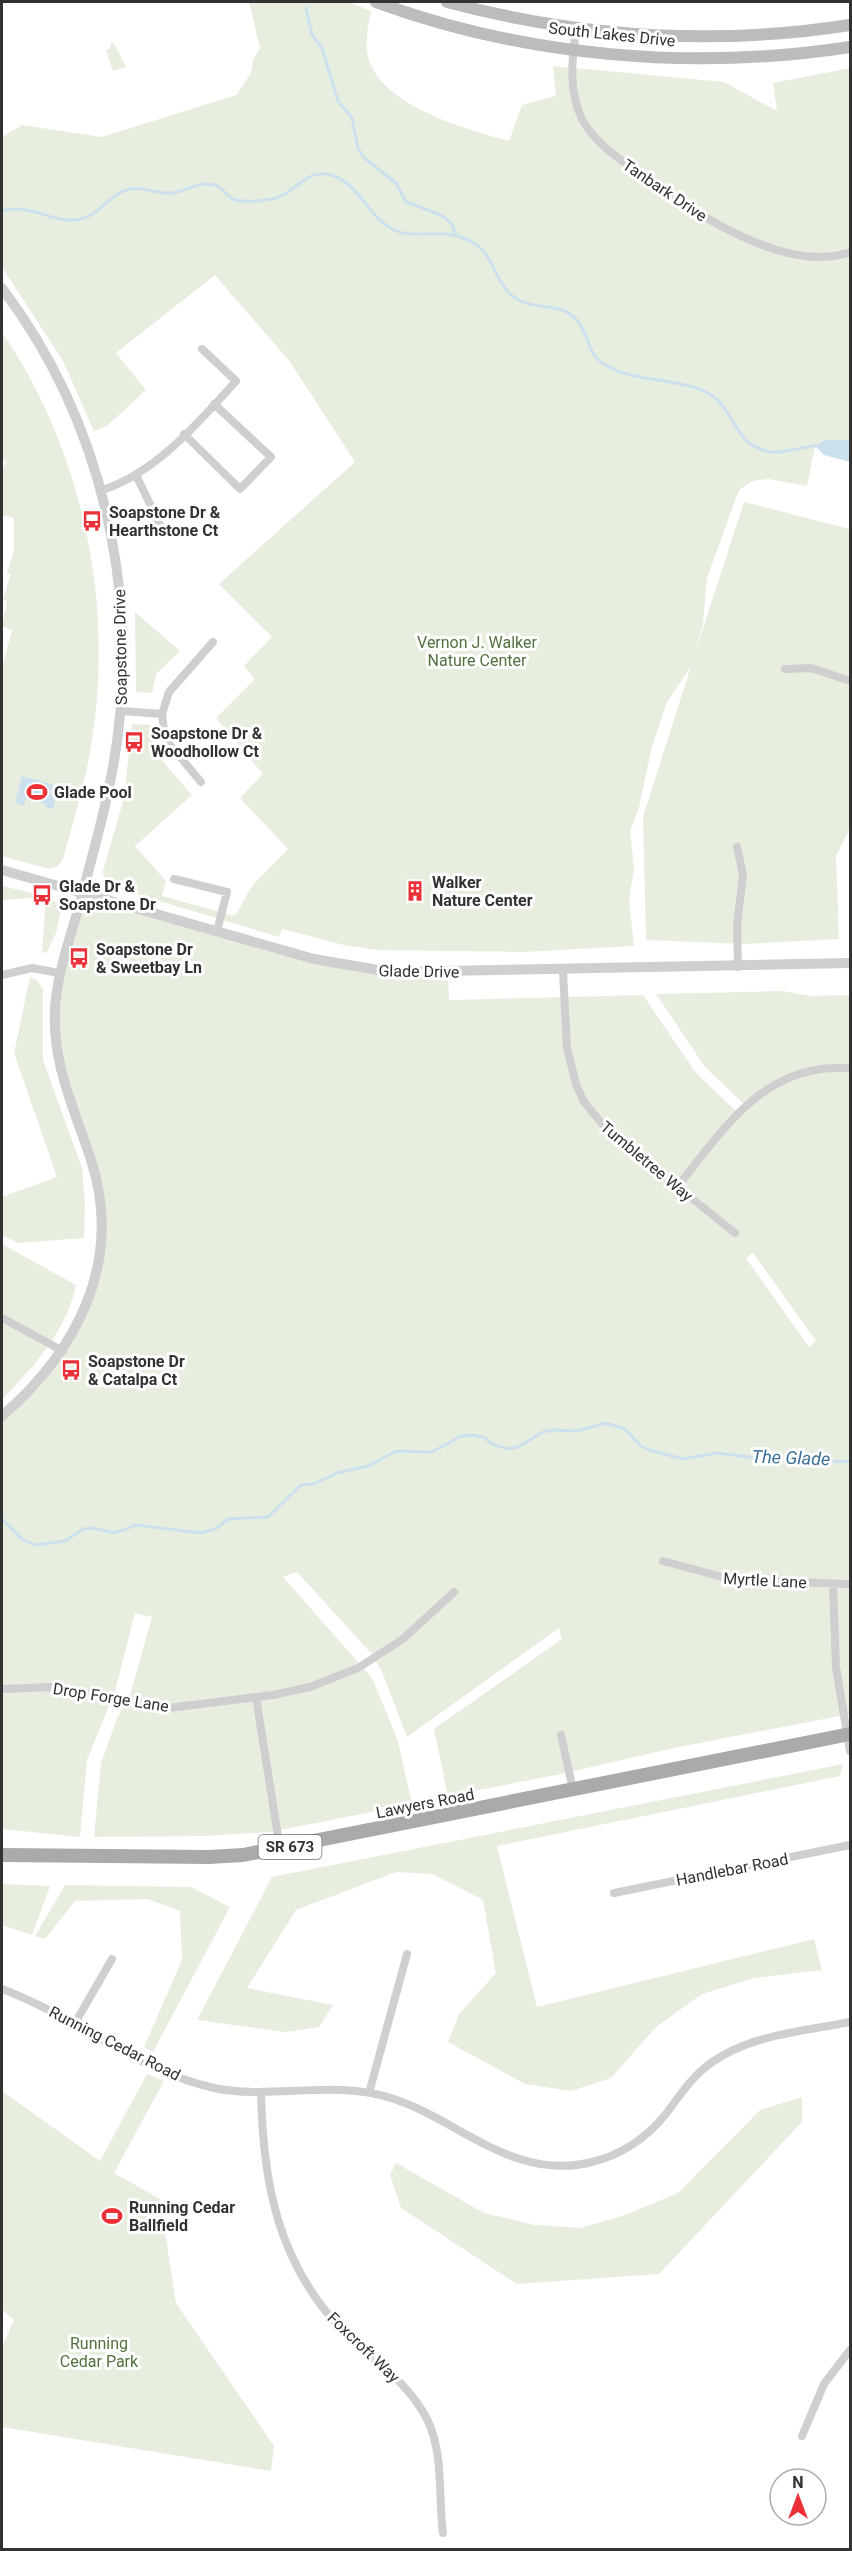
<svg xmlns="http://www.w3.org/2000/svg" width="852" height="2551" font-family="Roboto,sans-serif">
	<rect width="100%" height="100%" fill="#fff"/>
	<path fill="#e7eee0" fill-rule="evenodd" d="M 249,2 L 349,2 L 371,11 C 369,24 365,40 367,52 C 375,105 466,129 509,141 L 522,105 L 556,96 L 553,66 L 724,82 L 777,111 L 773,83 L 850,68 L 850,440 L 824,440 L 815,446 L 807,486 L 768,479 L 753,481 L 739,490 L 707,578 L 703,623 L 695,653 L 744,502 L 850,529 L 850,828 L 836,856 L 839,939 L 745,944 L 646,940 L 643,817 L 691,666 L 666,704 L 652,746 L 639,808 L 630,831 L 634,868 L 629,900 L 634,946 L 522,952 L 378,950 L 344,945 L 282,929 L 279,937 L 112,887 L 104,880 L 103,871 L 124,798 L 132,724 L 150,725 L 153,750 L 192,795 L 135,846 L 166,881 L 162,896 L 235,916 L 252,886 L 288,849 L 240,798 L 263,774 L 216,718 L 255,679 L 244,666 L 272,637 L 219,584 L 355,462 L 290,362 L 215,275 L 116,353 L 146,390 L 107,426 L 94,431 L 63,361 L 2,267 L 2,137 L 22,125 L 102,137 L 236,95 L 251,73 L 253,60 L 260,48 Z
		M 114,43 L 126,67 L 113,71 L 106,50 L 111,48 L 110,44 Z
		M 2,332 C 82,450 114,599 92,740 C 86,780 74,819 63,859 L 57,867 L 49,869 L 2,856 L 2,668 L 12,630 L 2,626 L 7,601 L 3,599 L 11,574 L 7,573 L 14,552 L 14,518 L 2,515 L 2,472 L 6,462 L 2,460 Z
		M 135,612 L 180,651 L 156,674 L 152,693 L 136,692 Z
		M 2,886 L 47,896 L 58,904 L 61,910 L 56,933 L 47,952 L 42,953 L 46,897 L 2,900 Z
		M 83,893 L 314,959 L 448,973 L 449,1000 L 643,995 L 696,1073 L 738,1113 L 745,1105 L 705,1067 L 656,994 L 783,991 L 811,996 L 850,995 L 850,1714 L 674,1748 L 561,1774 L 448,1796 L 434,1729 L 562,1639 L 559,1628 L 407,1737 L 382,1672 L 371,1653 L 297,1572 L 283,1577 L 372,1678 L 398,1741 L 412,1804 L 270,1832 L 204,1836 L 94,1837 L 101,1763 L 118,1716 L 130,1695 L 152,1617 L 135,1613 L 115,1691 L 87,1760 L 80,1837 L 2,1829 L 2,1416 L 52,1366 L 93,1282 L 99,1200 L 68,1101 L 55,1003 ZM 753,1253 L 816,1341 L 809,1347 L 746,1258 Z
		M 30,977 L 37,980 L 43,989 L 43,1060 L 82,1168 L 85,1203 L 84,1238 L 18,1243 L 2,1235 L 2,1197 L 57,1177 L 14,1053 Z
		M 2,1244 L 76,1285 C 67,1331 33,1367 2,1400 Z
		M 843,1764 L 840,1776 L 497,1846 L 537,2007 L 814,1939 L 822,1970 L 754,1978 L 702,1994 L 656,2027 L 611,2078 L 571,2091 L 525,2084 L 448,2042 L 459,2014 L 496,1973 L 483,1900 L 432,1874 L 396,1872 L 296,1910 L 247,1988 L 333,2005 L 319,2027 L 285,2032 L 197,2020 L 272,1877 Z
		M 2,1884 L 50,1886 L 32,1935 L 2,1925 Z
		M 65,1885 L 191,1887 L 230,1907 L 153,2052 L 144,2047 L 182,1960 L 180,1911 L 148,1899 L 75,1901 L 45,1939 L 35,1936 Z
		M 147,2074 L 164,2081 L 114,2173 L 160,2199 L 176,2303 L 274,2446 L 271,2471 L 2,2427 L 2,2347 L 14,2320 L 2,2310 L 2,2091 L 100,2161 Z
		M 802,2097 L 802,2122 L 659,2274 L 517,2284 L 401,2208 L 390,2175 L 396,2163 L 484,2213 L 535,2225 L 581,2228 L 625,2215 L 678,2193 L 760,2110 Z"/>
	<path fill="#cce0ee" d="M 824,440 L 850,440 L 850,462 L 824,455 L 815,446 Z
		M 22,776 L 59,786 L 53,809 L 45,807 L 46,804 L 26,798 L 24,806 L 15,803 Z"/>
	<g fill="none" stroke-linecap="round" stroke-linejoin="round">
		<path stroke="#cce0ee" stroke-width="3" d="M 306,8 L 312,35 L 322,48 L 338,101 L 352,118 L 358,148 L 364,158 L 396,183 L 406,202 L 441,215 L 451,223 L 457,236
			M 2,211 C 31,202 52,225 81,219 C 100,215 110,193 130,189 C 144,186 157,195 172,193 C 187,191 198,181 214,185 C 222,187 226,195 233,199 C 243,203 261,201 271,199 C 294,196 306,167 331,175 C 360,184 367,215 392,229 C 416,242 446,224 475,244 C 494,256 495,283 514,297 C 532,311 561,302 576,319 C 590,335 587,353 602,363 C 633,383 672,377 704,391 C 738,406 730,448 773,452 C 787,453 801,447 815,446
			M 2,1519 L 22,1539 L 35,1545 L 65,1541 L 83,1529 L 93,1528 L 115,1533 L 136,1525 L 201,1533 L 217,1528 L 228,1519 L 268,1517 L 301,1485 L 314,1484 L 337,1473 L 368,1466 L 396,1451 L 432,1452 L 461,1436 L 473,1435 L 483,1437 L 494,1445 L 509,1449 L 518,1447 L 543,1432 L 553,1430 L 576,1431 L 606,1423 L 625,1429 L 641,1446 L 649,1450 L 683,1459 L 717,1453 L 773,1460 L 812,1456 L 838,1462 L 850,1461"/>
		<path stroke="#cfcfcf" stroke-width="8" d="M 576,29 C 572,60 568,90 582,119 C 595,144 620,159 642,175 C 692,212 786,275 850,252
			M 184,434 L 240,489 L 271,457 L 214,404
			M 136,475 L 163,531
			M 102,490 C 156,473 199,422 236,381 L 202,349
			M 785,669 L 811,668 L 850,681
			M 122,711 L 162,714 L 169,692 L 213,642
			M 162,714 L 165,739 L 201,782
			M 737,847 L 743,875 L 737,925 L 738,967
			M 174,879 L 227,892 L 217,931
			M 563,971 L 567,1048 L 576,1084 L 584,1102 L 609,1132 L 735,1233
			M 2,975 L 32,968 L 59,973
			M 677,1187 C 725,1128 764,1062 850,1068
			M 2,1318 L 63,1351
			M 663,1561 L 733,1580 L 850,1584
			M 833,1585 L 836,1667 L 850,1751
			M 2,1689 L 51,1687 L 168,1708 L 273,1695 L 310,1687 L 358,1668 L 403,1639 L 454,1592
			M 256,1697 L 280,1849
			M 561,1735 L 573,1790
			M 614,1893 L 850,1845
			M 2,1989 C 75,2016 137,2071 214,2088 C 272,2100 334,2079 391,2098 C 460,2120 513,2182 592,2162 C 621,2155 646,2138 665,2115 C 677,2100 686,2084 701,2071 C 741,2035 800,2032 850,2022
			M 75,2023 L 112,1959
			M 261,2093 C 263,2184 278,2264 344,2332 C 374,2361 409,2382 428,2421 C 444,2456 438,2496 443,2533
			M 369,2093 L 407,1954
			M 802,2436 L 824,2384 L 850,2350"/>
		<path stroke="#cfcfcf" stroke-width="10" d="M 2,288 C 114,437 148,630 104,810 C 95,847 85,884 75,920 C 66,950 57,978 55,1008 C 52,1064 74,1108 91,1160 C 124,1262 77,1351 2,1416
			M 2,870 L 314,959 L 390,972 L 850,963"/>
		<path stroke="#bcbcbc" stroke-width="12" d="M 376,2 C 526,57 693,71 850,47
			M 447,2 C 579,37 715,46 850,25"/>
		<path stroke="#aaa" stroke-width="14" d="M 2,1855 L 209,1857 L 243,1855 L 850,1734"/>
	</g>
	<defs>
		<g id="bus-bare" transform="scale(1.62)"><path d="M-5-6H5V4H4V6H2V4H-2V6H-4V4H-5ZM-3.5-4V0h7V-4ZM-3.5 1.2v1.5H-2V1.2ZM2 1.2v1.5H3.5V1.2Z" fill="#eb3137" stroke="#fff" stroke-width="2.5" paint-order="stroke"/></g>
		<g id="stadium-bare" transform="scale(1.62)"><path d="M0-5a6.5 5 0 1 0 0 10a6.5 5 0 1 0 0-10ZM-3.5-1.8h7v3.6h-7Z" fill="#eb3137" stroke="#fff" stroke-width="2.5" paint-order="stroke"/></g>
		<g id="building-bare" transform="scale(1.62)"><path d="M-4-6H4V6H1V3H-1V6H-4ZM-2.5-4.3h1.7v1.8h-1.7ZM.8-4.3h1.7v1.8H.8ZM-2.5-1h1.7V.8h-1.7ZM.8-1h1.7V.8H.8Z" fill="#eb3137" stroke="#fff" stroke-width="2.5" paint-order="stroke"/></g>
	</defs>
	<g fill-rule="evenodd">
		<use href="#bus-bare" x="92" y="521"/>
		<use href="#bus-bare" x="134" y="742"/>
		<use href="#stadium-bare" x="37" y="792"/>
		<use href="#building-bare" x="415" y="891"/>
		<use href="#bus-bare" x="42" y="895"/>
		<use href="#bus-bare" x="79" y="958"/>
		<use href="#bus-bare" x="71" y="1370"/>
		<use href="#stadium-bare" x="112" y="2216"/>
	</g>
	<g text-anchor="middle" stroke-width="6" stroke-linejoin="round" paint-order="stroke">
		<rect fill="#fff" stroke="#707070" stroke-width="1.5" x="258.5" y="1835" width="63" height="24" rx="4.5"/>
		<g font-size="15" font-weight="bold" fill="#323232">
			<text x="290" y="1852">SR 673</text>
		</g>
		<g font-size="16" fill="#323232" stroke="#fff">
			<text transform="translate(612 34) rotate(6)" y="6">South Lakes Drive</text>
			<text transform="translate(665 190) rotate(34)" y="6">Tanbark Drive</text>
			<text transform="translate(120 647) rotate(-91)" y="6">Soapstone Drive</text>
			<text transform="translate(419 971) rotate(1)" y="6">Glade Drive</text>
			<text transform="translate(647 1161) rotate(40)" y="6">Tumbletree Way</text>
			<text transform="translate(765 1580) rotate(3)" y="6">Myrtle Lane</text>
			<text transform="translate(111 1697) rotate(9)" y="6">Drop Forge Lane</text>
			<text transform="translate(425 1803) rotate(-11)" y="6">Lawyers Road</text>
			<text transform="translate(732 1869) rotate(-11)" y="6">Handlebar Road</text>
			<text transform="translate(115 2043) rotate(27)" y="6">Running Cedar Road</text>
			<text transform="translate(364 2347) rotate(44)" y="6">Foxcroft Way</text>
		</g>
		<g font-size="16" font-weight="bold" fill="#323232" stroke="#fff" text-anchor="start">
			<text x="109" y="518">Soapstone Dr &amp;<tspan x="109" dy="18">Hearthstone Ct</tspan></text>
			<text x="151" y="739">Soapstone Dr &amp;<tspan x="151" dy="18">Woodhollow Ct</tspan></text>
			<text x="54" y="798">Glade Pool</text>
			<text x="432" y="888">Walker<tspan x="432" dy="18">Nature Center</tspan></text>
			<text x="59" y="892">Glade Dr &amp;<tspan x="59" dy="18">Soapstone Dr</tspan></text>
			<text x="96" y="955">Soapstone Dr<tspan x="96" dy="18">&amp; Sweetbay Ln</tspan></text>
			<text x="88" y="1367">Soapstone Dr<tspan x="88" dy="18">&amp; Catalpa Ct</tspan></text>
			<text x="129" y="2213">Running Cedar<tspan x="129" dy="18">Ballfield</tspan></text>
		</g>
		<g font-size="16" fill="#52703c" stroke="#fff">
			<text x="477" y="648">Vernon J. Walker<tspan x="477" dy="18">Nature Center</tspan></text>
			<text x="99" y="2349">Running<tspan x="99" dy="18">Cedar Park</tspan></text>
		</g>
		<g font-size="18" font-style="italic" fill="#3b7098" stroke="#fff">
			<text transform="translate(791 1458) rotate(2)" y="6">The Glade</text>
		</g>
	</g>
	<rect width="852" height="2551" fill="none" stroke="#323232" stroke-width="6"/>
	<g transform="translate(798 2497)"><circle r="28" fill="#ffffff" stroke="#adadad" stroke-width="1.5"/>
	<path d="M0-4.5L10 22L0 15L-10 22Z" fill="#eb3137"/>
	<text y="-9" font-size="16" font-weight="bold" text-anchor="middle" fill="#323232">N</text>
	</g>
</svg>
